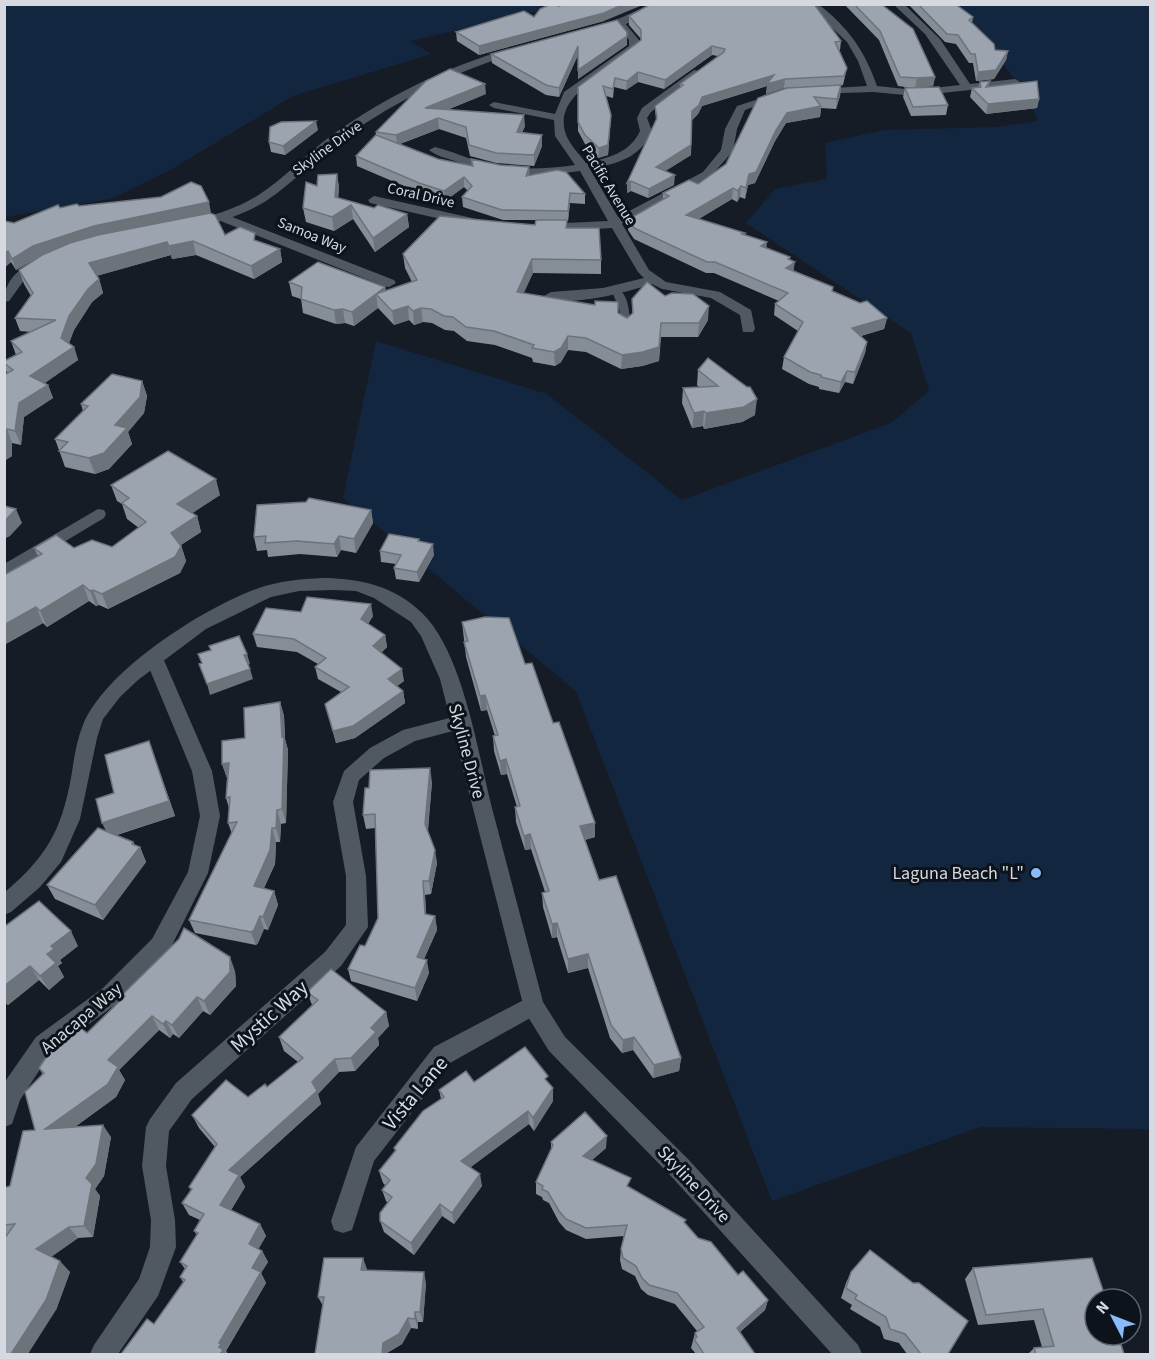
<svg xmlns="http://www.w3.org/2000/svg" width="1155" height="1359" font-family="'Source Sans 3',sans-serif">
	<rect width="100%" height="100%" fill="#161c25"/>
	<path fill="#132640" d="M 4,5 L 563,5 L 411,41 L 431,54 L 293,96 L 172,169 L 111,199 L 5,217 Z
		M 956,5 L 1150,5 L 1150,1129 L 980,1127 L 772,1201 L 576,691 L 343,498 L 376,341 L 547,394 L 682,500 L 891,423 L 929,391 L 911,333 L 746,223 L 775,189 L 827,179 L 825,143 L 884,130 L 996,127 L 1038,121 L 1025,92 Z"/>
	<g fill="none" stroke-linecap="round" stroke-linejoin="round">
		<path fill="#505862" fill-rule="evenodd" d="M 617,288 C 629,294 630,315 630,327 L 625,330 L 620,327 L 620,312 L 612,291 Z"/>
		<path fill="#505862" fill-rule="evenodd" d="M 807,4 L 818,4 C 848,27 865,51 877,86 L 915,90 L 960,85 L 925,34 L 893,4 L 904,4 L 940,39 L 970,84 L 1015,79 L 1020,82 L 1015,85 L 915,96 L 873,92 L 812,94 L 812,90 L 816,89 L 867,86 L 858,61 L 847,42 Z
			M 617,21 L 623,21 L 639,40 L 639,47 C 617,71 548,93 567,137 C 571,146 580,155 586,163 C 608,158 630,153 640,131 L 637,118 L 642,108 L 694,70 L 703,72 L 651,112 L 647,118 L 652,131 C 639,159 618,163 590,169 L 618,217 L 703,172 L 721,150 L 725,129 L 737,106 L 777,93 L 782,96 L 745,110 L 737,129 L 733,151 L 711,176 L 622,224 L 649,270 L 666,282 L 720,292 L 751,310 L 755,329 L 753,332 L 743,332 L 740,315 L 711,298 L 662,289 L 652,284 C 623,293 576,306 546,299 L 544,296 L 551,292 L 603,288 L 644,278 L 638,272 L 612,228 L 544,232 L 538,228 L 544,224 L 608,221 L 580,171 C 536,177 496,176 455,161 C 446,158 436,156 429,150 L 435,147 C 452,151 468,159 485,163 C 514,171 546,169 575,165 L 555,136 L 554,120 L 494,108 L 489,105 L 494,102 L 555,114 L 564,92 L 629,46 L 629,40 L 615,23 Z
			M 374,196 L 472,218 L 478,222 L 472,226 L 370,203 L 368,200 Z
			M 222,213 L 394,280 L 396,283 L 389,287 L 384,286 L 218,220 L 218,214 Z
			M 98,509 L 104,510 L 106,514 L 104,518 L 4,578 L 4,564 Z
			M 154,652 L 160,653 L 163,658 L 212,771 L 220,816 L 208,873 L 168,953 L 119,1002 L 52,1051 L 20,1100 L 12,1124 L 4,1127 L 4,1083 L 36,1037 L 103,988 L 152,939 L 188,872 L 200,816 L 192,771 L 145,658 L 148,653 Z
			M 461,715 L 468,717 L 470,722 L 468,727 L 415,741 L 384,758 L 359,780 L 353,802 L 366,876 L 368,927 L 341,966 L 192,1099 L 169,1131 L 166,1166 L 175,1220 L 176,1247 L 158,1296 L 118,1354 L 90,1354 L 94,1345 L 139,1279 L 150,1247 L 151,1220 L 142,1166 L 146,1127 L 150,1119 L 176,1083 L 325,952 L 346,925 L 346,876 L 333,802 L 344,771 L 370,748 L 403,730 Z
			M 533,995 L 541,998 L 544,1005 L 541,1012 L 450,1063 L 374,1161 L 352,1230 L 343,1233 L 334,1230 L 331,1221 L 356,1147 L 434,1047 Z"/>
		<path fill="#505862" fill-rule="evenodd" d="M 652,4 L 664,4 C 654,13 603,37 593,30 Z
			M 513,48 L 518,51 L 517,53 C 456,71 400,99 348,135 C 319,154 295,182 266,201 C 245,214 221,221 197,228 L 189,228 L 187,225 L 189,222 C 212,216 236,209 257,196 C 284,179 306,154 332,135 C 386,97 449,65 513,48 Z
			M 42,259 L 47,260 L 48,263 L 47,266 L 25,279 L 9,301 L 4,302 C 4,280 21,265 42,259 Z
			M 322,578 C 359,578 395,586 422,613 C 463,652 478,754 492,808 C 509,873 526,937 543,1002 L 565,1037 L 688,1159 L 858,1345 L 862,1354 L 832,1354 L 670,1175 L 549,1051 L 525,1012 L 440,679 L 421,636 L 411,622 L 374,598 L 356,591 L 334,590 L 299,591 L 271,597 L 206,629 L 138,680 L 120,697 L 103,719 L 97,738 L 80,819 L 61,862 L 40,887 L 11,912 L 4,915 L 4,893 C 46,857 61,832 71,778 C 74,760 76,742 83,725 C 105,670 205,607 259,588 C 279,581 301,579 322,578 Z"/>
	</g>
	<path fill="#858d96" d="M 844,4 L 881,4 L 935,77 L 933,86 L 919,87 L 948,105 L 946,115 L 911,116 L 903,97 L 905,88 L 913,88 L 898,86 L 879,40 Z
		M 908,4 L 955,4 L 973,17 L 972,23 L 995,50 L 1008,51 L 1006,60 L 994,79 L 976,81 L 973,63 L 969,63 L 956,44 L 945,42 Z
		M 629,16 L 841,41 L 840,50 L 839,50 L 847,68 L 843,85 L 784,88 L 766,94 L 767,86 L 702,106 L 698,114 L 692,120 L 691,155 L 665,171 L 674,185 L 648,198 L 631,191 L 627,193 L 627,183 L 656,121 L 655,106 L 680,87 L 680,84 L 718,56 L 712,55 L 664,89 L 638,82 L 626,90 L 614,87 L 613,98 L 606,96 L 611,115 L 608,155 L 598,158 L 585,144 L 578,131 L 578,87 L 641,40 L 641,39 L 629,25 Z
		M 534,17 L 604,21 L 479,55 L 457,41 L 456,32 Z
		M 627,45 L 578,79 L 578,55 L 559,97 L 546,95 L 492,63 L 491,54 Z
		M 990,81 L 988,86 L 1039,99 L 1037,108 L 986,114 L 970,97 L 972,88 L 979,87 L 980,82 Z
		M 841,85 L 840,96 L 836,109 L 821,108 L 820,117 L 786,123 L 775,141 L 755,183 L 748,185 L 745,199 L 740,197 L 737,202 L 732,199 L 698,219 L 745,235 L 766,248 L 790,257 L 790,260 L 794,271 L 887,318 L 884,329 L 861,336 L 867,342 L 865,353 L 853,384 L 845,382 L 839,393 L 819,389 L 819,387 L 809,384 L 782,369 L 784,357 L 798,331 L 774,315 L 775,304 L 779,301 L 714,273 L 706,273 L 634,239 L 628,230 L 629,219 L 663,199 L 663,193 L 698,184 L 726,164 L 758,98 Z
		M 486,94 L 447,110 L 525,126 L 522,133 L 542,135 L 542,146 L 534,166 L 496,163 L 470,156 L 466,138 L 439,129 L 400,144 L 438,159 L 472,166 L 471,159 L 530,176 L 585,194 L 585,204 L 570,203 L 568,221 L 567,221 L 567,228 L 601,260 L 601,274 L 533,273 L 523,293 L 618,313 L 627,318 L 632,314 L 632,299 L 665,296 L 708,320 L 698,337 L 661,337 L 659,361 L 642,366 L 621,369 L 586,352 L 568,350 L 561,362 L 555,366 L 533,362 L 532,358 L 495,345 L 467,341 L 454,331 L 445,330 L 432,323 L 423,322 L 414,325 L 409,320 L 394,325 L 378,308 L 354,326 L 345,323 L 336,324 L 303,313 L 301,299 L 292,296 L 289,282 L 385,287 L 386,291 L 412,282 L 405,268 L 403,254 L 535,225 L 538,220 L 503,220 L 463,207 L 462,197 L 468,191 L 464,187 L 445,201 L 420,193 L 357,166 L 356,156 L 376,135 L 376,132 Z
		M 318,130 L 285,155 L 271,152 L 269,142 Z
		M 337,174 L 339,188 L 338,198 L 374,208 L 407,214 L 409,227 L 375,252 L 353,219 L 334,231 L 306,222 L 303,208 L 317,186 Z
		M 79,206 L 211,213 L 225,235 L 257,241 L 280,249 L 282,262 L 254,279 L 196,255 L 172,259 L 171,255 L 96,276 L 99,279 L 103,293 L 92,302 L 74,330 L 69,343 L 74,347 L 78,360 L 44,383 L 48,385 L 53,398 L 24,417 L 21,445 L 12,443 L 12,456 L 4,461 L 7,373 L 4,366 L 4,361 L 16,355 L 11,341 L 31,332 L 20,331 L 15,318 L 31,296 L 24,284 L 19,270 L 40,256 L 16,270 L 11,262 L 4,268 L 14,223 L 60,208 Z
		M 698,370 L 755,415 L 742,422 L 704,429 L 703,426 L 692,428 L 682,403 L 683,388 L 699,387 L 697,385 Z
		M 142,381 L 147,396 L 144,413 L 128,432 L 132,444 L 109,469 L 95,474 L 65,467 L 55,439 L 83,411 L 81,404 Z
		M 111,485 L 220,495 L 192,513 L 197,516 L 201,532 L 181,545 L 186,561 L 180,573 L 108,609 L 99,605 L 96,606 L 89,601 L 47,627 L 43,623 L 4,645 L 38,556 L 34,548 L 112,547 L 139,528 L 127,519 L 122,504 L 117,501 Z
		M 371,510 L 373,523 L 356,553 L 341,550 L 337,557 L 300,554 L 268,557 L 267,550 L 257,551 L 254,537 Z
		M 419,539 L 420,542 L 434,555 L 419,582 L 396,579 L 394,568 L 396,564 L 381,562 L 380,551 Z
		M 301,612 L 373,616 L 368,624 L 385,635 L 387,647 L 381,653 L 404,681 L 397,686 L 403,691 L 405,703 L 355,738 L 336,743 L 325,704 L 341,692 L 318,679 L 315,667 L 318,664 L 297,652 L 257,647 L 253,634 Z
		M 462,622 L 525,664 L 595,837 L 585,840 L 599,880 L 681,1058 L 679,1071 L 653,1078 L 633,1050 L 622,1053 L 610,1038 L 588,968 L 568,973 L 557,937 L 552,938 L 543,907 L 542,893 L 545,892 L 531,849 L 525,850 L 516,822 L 515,807 L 517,807 L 507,774 L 501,775 L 494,751 L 493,736 L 495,736 L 487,710 L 481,711 L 466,657 Z
		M 280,702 L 284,716 L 285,739 L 288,750 L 286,823 L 281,824 L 280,842 L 276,842 L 275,864 L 264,888 L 274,891 L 278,905 L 268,930 L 264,929 L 258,943 L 256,945 L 195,933 L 189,920 L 232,834 L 228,823 L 229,808 L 226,798 L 227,778 L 222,764 L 245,738 Z
		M 149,741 L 175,816 L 117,835 L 133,842 L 135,845 L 140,847 L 146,862 L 103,920 L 55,899 L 47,885 L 106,831 L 114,793 Z
		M 432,782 L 428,831 L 437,863 L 431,894 L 425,895 L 426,914 L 435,916 L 437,930 L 424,959 L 429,973 L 417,1001 L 351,981 L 348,969 L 365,946 L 378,918 L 375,828 L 366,829 L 363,815 Z
		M 4,927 L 78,946 L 60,960 L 62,963 L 58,966 L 64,977 L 49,990 L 39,980 L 8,1005 L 4,1002 Z
		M 235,971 L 236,986 L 210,1015 L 203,1011 L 179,1038 L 173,1034 L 170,1038 L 159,1030 L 119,1070 L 125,1080 L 116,1097 L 75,1127 L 111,1137 L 104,1176 L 95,1189 L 100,1196 L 93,1237 L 78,1238 L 51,1257 L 70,1272 L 56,1310 L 6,1237 L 4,1237 L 4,1188 L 10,1186 L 35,1130 L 43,1075 L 39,1068 L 87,1033 L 124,997 L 123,994 Z
		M 307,992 L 386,1012 L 389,1026 L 378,1038 L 379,1045 L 355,1071 L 339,1072 L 318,1094 L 321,1104 L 240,1177 L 245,1187 L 231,1210 L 260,1224 L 266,1236 L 258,1249 L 262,1251 L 268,1262 L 261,1273 L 266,1283 L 226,1351 L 228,1354 L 121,1354 L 154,1324 L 183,1282 L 180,1277 L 185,1269 L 180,1262 L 197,1235 L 194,1231 L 200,1220 L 189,1215 L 182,1203 L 191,1190 L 189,1187 L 215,1147 L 199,1128 L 192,1115 L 248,1097 L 267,1087 L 298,1062 L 284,1051 L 279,1037 L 312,1005 Z
		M 474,1082 L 549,1083 L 553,1101 L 534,1131 L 529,1124 L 470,1167 L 482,1186 L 454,1224 L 442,1216 L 414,1255 L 384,1232 L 380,1221 L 388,1203 L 386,1201 L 382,1190 L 385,1185 L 383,1183 L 379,1171 L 395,1151 L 394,1148 L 441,1099 L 439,1090 Z
		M 551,1142 L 606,1148 L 592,1160 L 630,1188 L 685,1223 L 698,1238 L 738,1275 L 768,1300 L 765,1310 L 740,1332 L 755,1354 L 696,1354 L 691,1348 L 695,1333 L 697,1331 L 675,1304 L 648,1295 L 641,1289 L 635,1276 L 622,1269 L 620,1260 L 621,1249 L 624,1236 L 586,1239 L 566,1230 L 559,1222 L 549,1203 L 543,1200 L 542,1197 L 536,1194 L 536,1182 L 551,1149 Z
		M 363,1258 L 366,1271 L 426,1283 L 423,1322 L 418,1322 L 418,1329 L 411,1328 L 402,1344 L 387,1353 L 387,1354 L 315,1354 L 323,1306 L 318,1297 Z
		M 973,1268 L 1124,1354 L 1028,1354 L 1034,1348 L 1042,1347 L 1034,1320 L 978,1325 L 965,1279 Z
		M 851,1272 L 948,1354 L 907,1354 L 899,1343 L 884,1339 L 880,1327 L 850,1309 L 852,1305 L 841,1298 L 846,1283 Z"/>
	<path fill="#6c737a" d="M 624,4 L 645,4 L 604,21 L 479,55 L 479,46 Z
		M 627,36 L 627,45 L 578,79 L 578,70 Z
		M 578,46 L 578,55 L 559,97 L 559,88 Z
		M 712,46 L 712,55 L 664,89 L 665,80 Z
		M 1008,51 L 1006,60 L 994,79 L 976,81 L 978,72 Z
		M 638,72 L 638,82 L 626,90 L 627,81 Z
		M 774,75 L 785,79 L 784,88 L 766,94 L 767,86 L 702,106 L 698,114 L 691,121 L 692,111 L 702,97 Z
		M 935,77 L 933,86 L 915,88 L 917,78 Z
		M 485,84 L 486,94 L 426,118 L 425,108 Z
		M 841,85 L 840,96 L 836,109 L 837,99 Z
		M 1039,99 L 1037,108 L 986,114 L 988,104 Z
		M 821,106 L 820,117 L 786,123 L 775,141 L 755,183 L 748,185 L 745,199 L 746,188 L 749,174 L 787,113 Z
		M 524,115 L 525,126 L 517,143 L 517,132 Z
		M 611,115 L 608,155 L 598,158 L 599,148 Z
		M 438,118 L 439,129 L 397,145 L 396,135 Z
		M 316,121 L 318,130 L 285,155 L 283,146 Z
		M 542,135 L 542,146 L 534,166 L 534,155 Z
		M 691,145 L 691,155 L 656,177 L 656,167 Z
		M 529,167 L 530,177 L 526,176 Z
		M 337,174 L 339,188 L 337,211 L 335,197 Z
		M 675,175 L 674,185 L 648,198 L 649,189 Z
		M 464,177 L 464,187 L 445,201 L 444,191 Z
		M 631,181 L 631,191 L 627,193 L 627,183 Z
		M 741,186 L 740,197 L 737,202 L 738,191 Z
		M 733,188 L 732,199 L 686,227 L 686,215 Z
		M 570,193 L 570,203 L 568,221 L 568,211 Z
		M 209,202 L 211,213 L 97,237 L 37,257 L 16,270 L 12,259 L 33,246 L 94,226 Z
		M 351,205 L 353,219 L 334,231 L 332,217 Z
		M 407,214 L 409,227 L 375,252 L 373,238 Z
		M 193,241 L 196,255 L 172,259 L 169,246 Z
		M 167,242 L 171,255 L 93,277 L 89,263 Z
		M 767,242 L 766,253 L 761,246 Z
		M 280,249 L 282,262 L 254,279 L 251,266 Z
		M 8,251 L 11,262 L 4,268 L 4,253 Z
		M 790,257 L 789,266 L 795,262 L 793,273 L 785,279 L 788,259 Z
		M 532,259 L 533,273 L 518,306 L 517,292 Z
		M 99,279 L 103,293 L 92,302 L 74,330 L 66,351 L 61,338 L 69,316 L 88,289 Z
		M 385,287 L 387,301 L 376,295 Z
		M 376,294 L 378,308 L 354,326 L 352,312 Z
		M 408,306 L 409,320 L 394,325 L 392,311 Z
		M 709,306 L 708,320 L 698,337 L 699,323 Z
		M 421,308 L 423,322 L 414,325 L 413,311 Z
		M 343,309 L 345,323 L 336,324 L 334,310 Z
		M 887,318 L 884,329 L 850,339 L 852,328 Z
		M 661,323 L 659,361 L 642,366 L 621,369 L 622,355 Z
		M 568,336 L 568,350 L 561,362 L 555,366 L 554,352 Z
		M 867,342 L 865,353 L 853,384 L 855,372 Z
		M 74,347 L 78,360 L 35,390 L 30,376 Z
		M 847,371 L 845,382 L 839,393 L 841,382 Z
		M 142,381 L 147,396 L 144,413 L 128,432 L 132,444 L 109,469 L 95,474 L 89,458 L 115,425 Z
		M 48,385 L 53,398 L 24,417 L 21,445 L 15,431 L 19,403 Z
		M 757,399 L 755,415 L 742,422 L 704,429 L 706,413 Z
		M 704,411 L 703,426 L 692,428 L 694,413 Z
		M 7,429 L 12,443 L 12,456 L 4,461 L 4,443 Z
		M 216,479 L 220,495 L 182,520 L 177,504 Z
		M 16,509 L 22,523 L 10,536 L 4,539 L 4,522 Z
		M 371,510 L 373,523 L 356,553 L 354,539 Z
		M 197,516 L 201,532 L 176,548 L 171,533 Z
		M 339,536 L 341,550 L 337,557 L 334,544 Z
		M 433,544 L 434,555 L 419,582 L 417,572 Z
		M 181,546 L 186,561 L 180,573 L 108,609 L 102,594 Z
		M 83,585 L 89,601 L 47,627 L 40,611 Z
		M 93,590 L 99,605 L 96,606 L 90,591 Z
		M 371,604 L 373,616 L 363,631 L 361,619 Z
		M 36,607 L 43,623 L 4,645 L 4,625 Z
		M 385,635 L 387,647 L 375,658 L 373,646 Z
		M 247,654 L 250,664 L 247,665 L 244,655 Z
		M 250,669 L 253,679 L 210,695 L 207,684 Z
		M 402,669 L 404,681 L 390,691 L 388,679 Z
		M 403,691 L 405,703 L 355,738 L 336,743 L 333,731 Z
		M 485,695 L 487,710 L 481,711 L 480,696 Z
		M 280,702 L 284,716 L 285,739 L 288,750 L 286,823 L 282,809 L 282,737 Z
		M 149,741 L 175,816 L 109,837 L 102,823 Z
		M 506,759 L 507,774 L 501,775 L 500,761 Z
		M 229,763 L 227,778 L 222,764 Z
		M 430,768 L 432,782 L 427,838 L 425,824 Z
		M 277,810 L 281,824 L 280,842 L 276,828 Z
		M 595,823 L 595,837 L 580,841 L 580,826 Z
		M 272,828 L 276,842 L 275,864 L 259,899 L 254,886 Z
		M 530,834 L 531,849 L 525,850 L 524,836 Z
		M 133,842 L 137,850 L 140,847 L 146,862 L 103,920 L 95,905 Z
		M 435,850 L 437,863 L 431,894 L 429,881 Z
		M 423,881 L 425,895 L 427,927 L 425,914 Z
		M 274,891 L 278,905 L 268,930 L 263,917 Z
		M 260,916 L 264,929 L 258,943 L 256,945 L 251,932 Z
		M 435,916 L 437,930 L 419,970 L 417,957 Z
		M 557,923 L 557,937 L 552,938 L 552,924 Z
		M 71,931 L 78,946 L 60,960 L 62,963 L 58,966 L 64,977 L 49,990 L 40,976 L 47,954 L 51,946 Z
		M 588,954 L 588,968 L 568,973 L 568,959 Z
		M 230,957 L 235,971 L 236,986 L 210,1015 L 204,1001 Z
		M 427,960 L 429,973 L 417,1001 L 415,988 Z
		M 30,966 L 39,980 L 8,1005 L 4,1000 L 4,986 Z
		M 197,997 L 203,1011 L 179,1038 L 172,1025 Z
		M 386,1012 L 389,1026 L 378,1038 L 379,1045 L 355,1071 L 351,1058 L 371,1028 Z
		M 152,1016 L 159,1030 L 119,1070 L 125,1080 L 116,1097 L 54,1142 L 45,1129 L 108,1060 Z
		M 166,1021 L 173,1034 L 170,1038 L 163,1024 Z
		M 634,1037 L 633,1050 L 622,1053 L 623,1040 Z
		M 681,1058 L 679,1071 L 653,1078 L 654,1065 Z
		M 335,1059 L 339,1072 L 318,1094 L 321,1104 L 240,1177 L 245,1187 L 227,1217 L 220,1205 L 229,1170 Z
		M 553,1088 L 553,1101 L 534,1131 L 533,1118 Z
		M 528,1111 L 529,1124 L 463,1173 L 461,1161 Z
		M 103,1125 L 111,1137 L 104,1176 L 95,1189 L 100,1196 L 93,1237 L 84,1226 L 86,1178 Z
		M 607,1136 L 606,1148 L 583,1168 L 583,1156 Z
		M 480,1174 L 482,1186 L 454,1224 L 452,1213 Z
		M 440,1204 L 442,1216 L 414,1255 L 411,1243 Z
		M 260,1224 L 266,1236 L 255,1255 L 249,1244 Z
		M 69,1227 L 78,1238 L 46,1260 L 36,1249 Z
		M 262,1251 L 268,1262 L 261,1273 L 266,1283 L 226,1351 L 228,1354 L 220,1354 L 219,1343 L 252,1268 Z
		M 363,1258 L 367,1269 L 365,1281 L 361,1270 Z
		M 60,1261 L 70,1272 L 56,1310 L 28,1354 L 11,1354 Z
		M 424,1272 L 426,1283 L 423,1322 L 420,1312 Z
		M 768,1300 L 765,1310 L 734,1337 L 737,1328 Z
		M 415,1312 L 418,1322 L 418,1329 L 415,1319 Z
		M 408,1318 L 411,1328 L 402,1344 L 387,1353 L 387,1354 L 382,1354 L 383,1343 Z"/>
	<path fill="#9ba4af" stroke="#6c737a" stroke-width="1.5" d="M 551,4 L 559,6 L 564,4 L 624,4 L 604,13 L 479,46 L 456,32 L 524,11 L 534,17 L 540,9 Z
		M 651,4 L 814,4 L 841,41 L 835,42 L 847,68 L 844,76 L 785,79 L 767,84 L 774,75 L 702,97 L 699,105 L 692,111 L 691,145 L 656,167 L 675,175 L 649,189 L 631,181 L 627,183 L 657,118 L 655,106 L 683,85 L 680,84 L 724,52 L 725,49 L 712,46 L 665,80 L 638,72 L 627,81 L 615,78 L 613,89 L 603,86 L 611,115 L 608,145 L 599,148 L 585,135 L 578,122 L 578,87 L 641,40 L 641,30 L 629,16 Z
		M 854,4 L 881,4 L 913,29 L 935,77 L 917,78 L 900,77 L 880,31 Z
		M 918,4 L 955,4 L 973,17 L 969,20 L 994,44 L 995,50 L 1008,51 L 996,70 L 978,72 L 975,54 L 971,54 L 958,35 L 947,34 Z
		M 617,20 L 627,32 L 627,36 L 578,70 L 578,46 L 559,88 L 546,85 L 491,54 Z
		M 450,69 L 485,84 L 425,108 L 524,115 L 517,132 L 542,135 L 534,155 L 496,153 L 469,145 L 466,127 L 438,118 L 396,135 L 376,132 L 426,81 Z
		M 990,81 L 986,87 L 1037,81 L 1039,99 L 988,104 L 972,88 L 981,87 L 980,82 Z
		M 841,85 L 837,99 L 814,97 L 821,106 L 787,113 L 776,130 L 756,172 L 749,174 L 746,188 L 741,186 L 738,191 L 733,188 L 686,215 L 745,233 L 742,234 L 767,242 L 761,246 L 790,257 L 788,259 L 795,262 L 786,268 L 833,287 L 832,291 L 860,303 L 867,301 L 887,318 L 852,328 L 867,342 L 855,372 L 847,371 L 841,382 L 821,377 L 821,375 L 810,372 L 784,357 L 803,322 L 775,304 L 788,293 L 715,262 L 707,262 L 634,228 L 629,219 L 669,196 L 663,193 L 689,180 L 698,184 L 726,164 L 758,98 L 787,88 Z
		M 939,87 L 948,105 L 913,107 L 905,88 Z
		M 316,121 L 283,146 L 269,142 L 270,127 L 281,122 Z
		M 376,135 L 438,159 L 473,166 L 471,159 L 500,165 L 529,167 L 526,176 L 557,170 L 566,172 L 585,194 L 570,193 L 568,211 L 502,210 L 462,197 L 472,186 L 464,177 L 444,191 L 419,183 L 356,156 Z
		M 337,174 L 335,197 L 374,208 L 378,205 L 407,214 L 373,238 L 351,205 L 332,217 L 303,208 L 306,182 L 317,186 L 318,175 Z
		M 191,182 L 201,186 L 209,202 L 94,226 L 33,246 L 12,259 L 8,251 L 4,253 L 4,221 L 14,223 L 58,205 L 60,208 L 77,204 L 79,206 L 161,197 Z
		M 210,213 L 215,215 L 225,235 L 240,227 L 255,233 L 254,240 L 280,249 L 251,266 L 193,241 L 169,246 L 167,242 L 89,263 L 99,279 L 88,289 L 69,316 L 61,338 L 74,347 L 30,376 L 48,385 L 19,403 L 15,431 L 7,429 L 6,442 L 4,443 L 4,375 L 13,370 L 4,363 L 4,361 L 22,352 L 11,341 L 56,320 L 15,318 L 33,293 L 19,270 L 42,255 L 70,243 L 98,235 Z
		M 440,216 L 535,225 L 536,220 L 567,220 L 566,228 L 599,228 L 601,260 L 532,259 L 517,292 L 595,305 L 595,301 L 618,302 L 618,313 L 627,318 L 633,313 L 632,299 L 647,282 L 665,296 L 672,293 L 693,294 L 709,306 L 699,323 L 661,323 L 659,347 L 643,352 L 622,355 L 586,338 L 568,336 L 561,348 L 554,352 L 532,348 L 534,345 L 494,331 L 466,327 L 453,317 L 444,316 L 431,309 L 421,308 L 413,311 L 408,306 L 392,311 L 376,294 L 352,312 L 343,309 L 334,310 L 301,299 L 302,287 L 289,282 L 318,262 L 385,287 L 376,294 L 417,280 L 403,254 Z
		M 708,358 L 747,387 L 750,387 L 757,399 L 744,407 L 706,413 L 704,411 L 694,413 L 683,388 L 718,386 L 698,370 Z
		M 112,374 L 142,381 L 140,397 L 115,425 L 127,428 L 104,453 L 89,458 L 59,451 L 68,442 L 55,439 L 88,406 L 81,404 Z
		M 168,451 L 216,479 L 177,504 L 197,516 L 171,533 L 181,546 L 175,557 L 102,594 L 93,590 L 90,591 L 83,585 L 40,611 L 36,607 L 4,625 L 4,575 L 42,554 L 34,548 L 56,535 L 74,548 L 92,540 L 112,547 L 146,522 L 122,503 L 129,498 L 111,485 Z
		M 309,498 L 371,510 L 354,539 L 339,536 L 334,544 L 297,541 L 265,543 L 266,536 L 254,537 L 257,505 L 306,502 Z
		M 4,506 L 16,509 L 4,522 Z
		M 389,534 L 419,539 L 418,541 L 433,544 L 417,572 L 394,568 L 401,555 L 380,551 Z
		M 307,597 L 371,604 L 361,619 L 385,635 L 373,646 L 402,669 L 388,679 L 403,691 L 353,726 L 333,731 L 325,704 L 349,687 L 315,667 L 326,658 L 294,639 L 253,634 L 266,608 L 301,612 Z
		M 485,617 L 509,618 L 525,664 L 532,663 L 553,723 L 559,722 L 595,823 L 580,826 L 599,880 L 616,876 L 681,1058 L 654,1065 L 634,1037 L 623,1040 L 611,1025 L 588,954 L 568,959 L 557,923 L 552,924 L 542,893 L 549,891 L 530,834 L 524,836 L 515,807 L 520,806 L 506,759 L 500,761 L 493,736 L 498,735 L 485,695 L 480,696 L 464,642 L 468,641 L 462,622 Z
		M 239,636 L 247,654 L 244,655 L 250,669 L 207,684 L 199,664 L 202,663 L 198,654 L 211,650 L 209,646 Z
		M 280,702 L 282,737 L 284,736 L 282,809 L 277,810 L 276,828 L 272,828 L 270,850 L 254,886 L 274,891 L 263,917 L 260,916 L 254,930 L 251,932 L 189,920 L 237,822 L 228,823 L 230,797 L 226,798 L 229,763 L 222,764 L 222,741 L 245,738 L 244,708 Z
		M 149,741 L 169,801 L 102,823 L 96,799 L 114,793 L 105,755 Z
		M 430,768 L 425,824 L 435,850 L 429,881 L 423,881 L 425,914 L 435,916 L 417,957 L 427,960 L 415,988 L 348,969 L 360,945 L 365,946 L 378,918 L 375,814 L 363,815 L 365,788 L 369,788 L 370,770 Z
		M 98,828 L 133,842 L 132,844 L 140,847 L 95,905 L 47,885 Z
		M 39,901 L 71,931 L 51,946 L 54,949 L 47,954 L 56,963 L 40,976 L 30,966 L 4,986 L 4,927 Z
		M 184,928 L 230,957 L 230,972 L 204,1001 L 197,997 L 172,1025 L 166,1021 L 163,1024 L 152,1016 L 108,1060 L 118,1067 L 108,1084 L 45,1129 L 103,1125 L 96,1164 L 86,1178 L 92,1184 L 84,1226 L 69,1227 L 36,1249 L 60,1261 L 46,1300 L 11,1354 L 4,1354 L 4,1239 L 15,1224 L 4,1225 L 4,1188 L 10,1186 L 23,1131 L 35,1130 L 25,1092 L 44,1073 L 39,1068 L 51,1050 L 81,1028 L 87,1033 L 125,996 L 123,994 L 179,939 Z
		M 331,969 L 386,1012 L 371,1028 L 376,1032 L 351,1058 L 335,1059 L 312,1082 L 317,1091 L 229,1170 L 239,1175 L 220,1205 L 260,1224 L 249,1244 L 262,1251 L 252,1268 L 261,1272 L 219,1343 L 221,1344 L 219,1347 L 223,1350 L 220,1354 L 121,1354 L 147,1319 L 154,1324 L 185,1280 L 180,1277 L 187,1266 L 180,1262 L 198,1233 L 194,1231 L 204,1214 L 182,1203 L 192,1189 L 189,1187 L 217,1144 L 192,1115 L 226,1080 L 248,1097 L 265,1084 L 267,1087 L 303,1058 L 279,1037 L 318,1000 L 307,992 Z
		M 525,1047 L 548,1076 L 545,1079 L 553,1088 L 533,1118 L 528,1111 L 461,1161 L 480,1174 L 452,1213 L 440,1204 L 411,1243 L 380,1221 L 380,1213 L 392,1197 L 382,1190 L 390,1180 L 379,1171 L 396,1150 L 394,1148 L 423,1111 L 444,1097 L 439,1090 L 466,1071 L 474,1082 Z
		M 585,1112 L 607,1136 L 583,1156 L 631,1178 L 627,1186 L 686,1220 L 684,1222 L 698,1238 L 711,1242 L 738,1275 L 743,1271 L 768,1300 L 737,1328 L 755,1354 L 704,1354 L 694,1339 L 697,1337 L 695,1333 L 704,1327 L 677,1293 L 649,1285 L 642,1278 L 636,1266 L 623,1258 L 621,1249 L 627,1225 L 586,1228 L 566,1219 L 559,1211 L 548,1192 L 542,1189 L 543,1186 L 536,1182 L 553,1145 L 551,1142 Z
		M 870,1250 L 913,1283 L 919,1283 L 968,1321 L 948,1354 L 921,1354 L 905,1334 L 890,1329 L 886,1317 L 855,1299 L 857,1295 L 846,1288 L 851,1272 Z
		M 324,1258 L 363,1258 L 361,1270 L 424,1272 L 420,1312 L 415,1312 L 415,1319 L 408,1318 L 399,1334 L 383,1343 L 382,1354 L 315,1354 L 324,1297 L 318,1297 Z
		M 1092,1258 L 1106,1299 L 1095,1299 L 1095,1335 L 1118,1335 L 1124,1354 L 1036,1354 L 1034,1348 L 1054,1346 L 1043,1309 L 986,1315 L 973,1268 Z"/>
	<circle fill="#89bafc" stroke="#0d131b" stroke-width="2" cx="1036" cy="873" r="6"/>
	<g text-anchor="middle" stroke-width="6" stroke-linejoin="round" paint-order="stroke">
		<g font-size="15" fill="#d6dae0" stroke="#0d131b">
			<text transform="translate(327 148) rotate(-36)" y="5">Skyline Drive</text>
			<text transform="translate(609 185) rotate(59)" y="5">Pacific Avenue</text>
			<text transform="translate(421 195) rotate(13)" y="5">Coral Drive</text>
			<text transform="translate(312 235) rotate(22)" y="5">Samoa Way</text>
		</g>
		<g font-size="18" fill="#d6dae0" stroke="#0d131b">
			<text transform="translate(467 751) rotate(75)" y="6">Skyline Drive</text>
			<text transform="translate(81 1018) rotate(-40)" y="6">Anacapa Way</text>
			<text transform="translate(694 1184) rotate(47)" y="6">Skyline Drive</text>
		</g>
		<g font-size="18" fill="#d6dae0" stroke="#0d131b" text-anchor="end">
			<text x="1024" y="879">Laguna Beach "L"</text>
		</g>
		<g font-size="21" fill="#d6dae0" stroke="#0d131b">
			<text transform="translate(269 1016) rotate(-42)" y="7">Mystic Way</text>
			<text transform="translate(415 1093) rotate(-50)" y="7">Vista Lane</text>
		</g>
	</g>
	<rect width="1155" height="1359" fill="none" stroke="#d6dae0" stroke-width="12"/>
	<g transform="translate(1113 1317) rotate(312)"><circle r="28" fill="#0d131b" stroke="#5d636a" stroke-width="1.5"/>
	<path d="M0-4.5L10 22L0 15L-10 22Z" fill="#89bafc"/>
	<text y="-9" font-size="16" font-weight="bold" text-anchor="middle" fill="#d6dae0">N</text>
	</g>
</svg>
